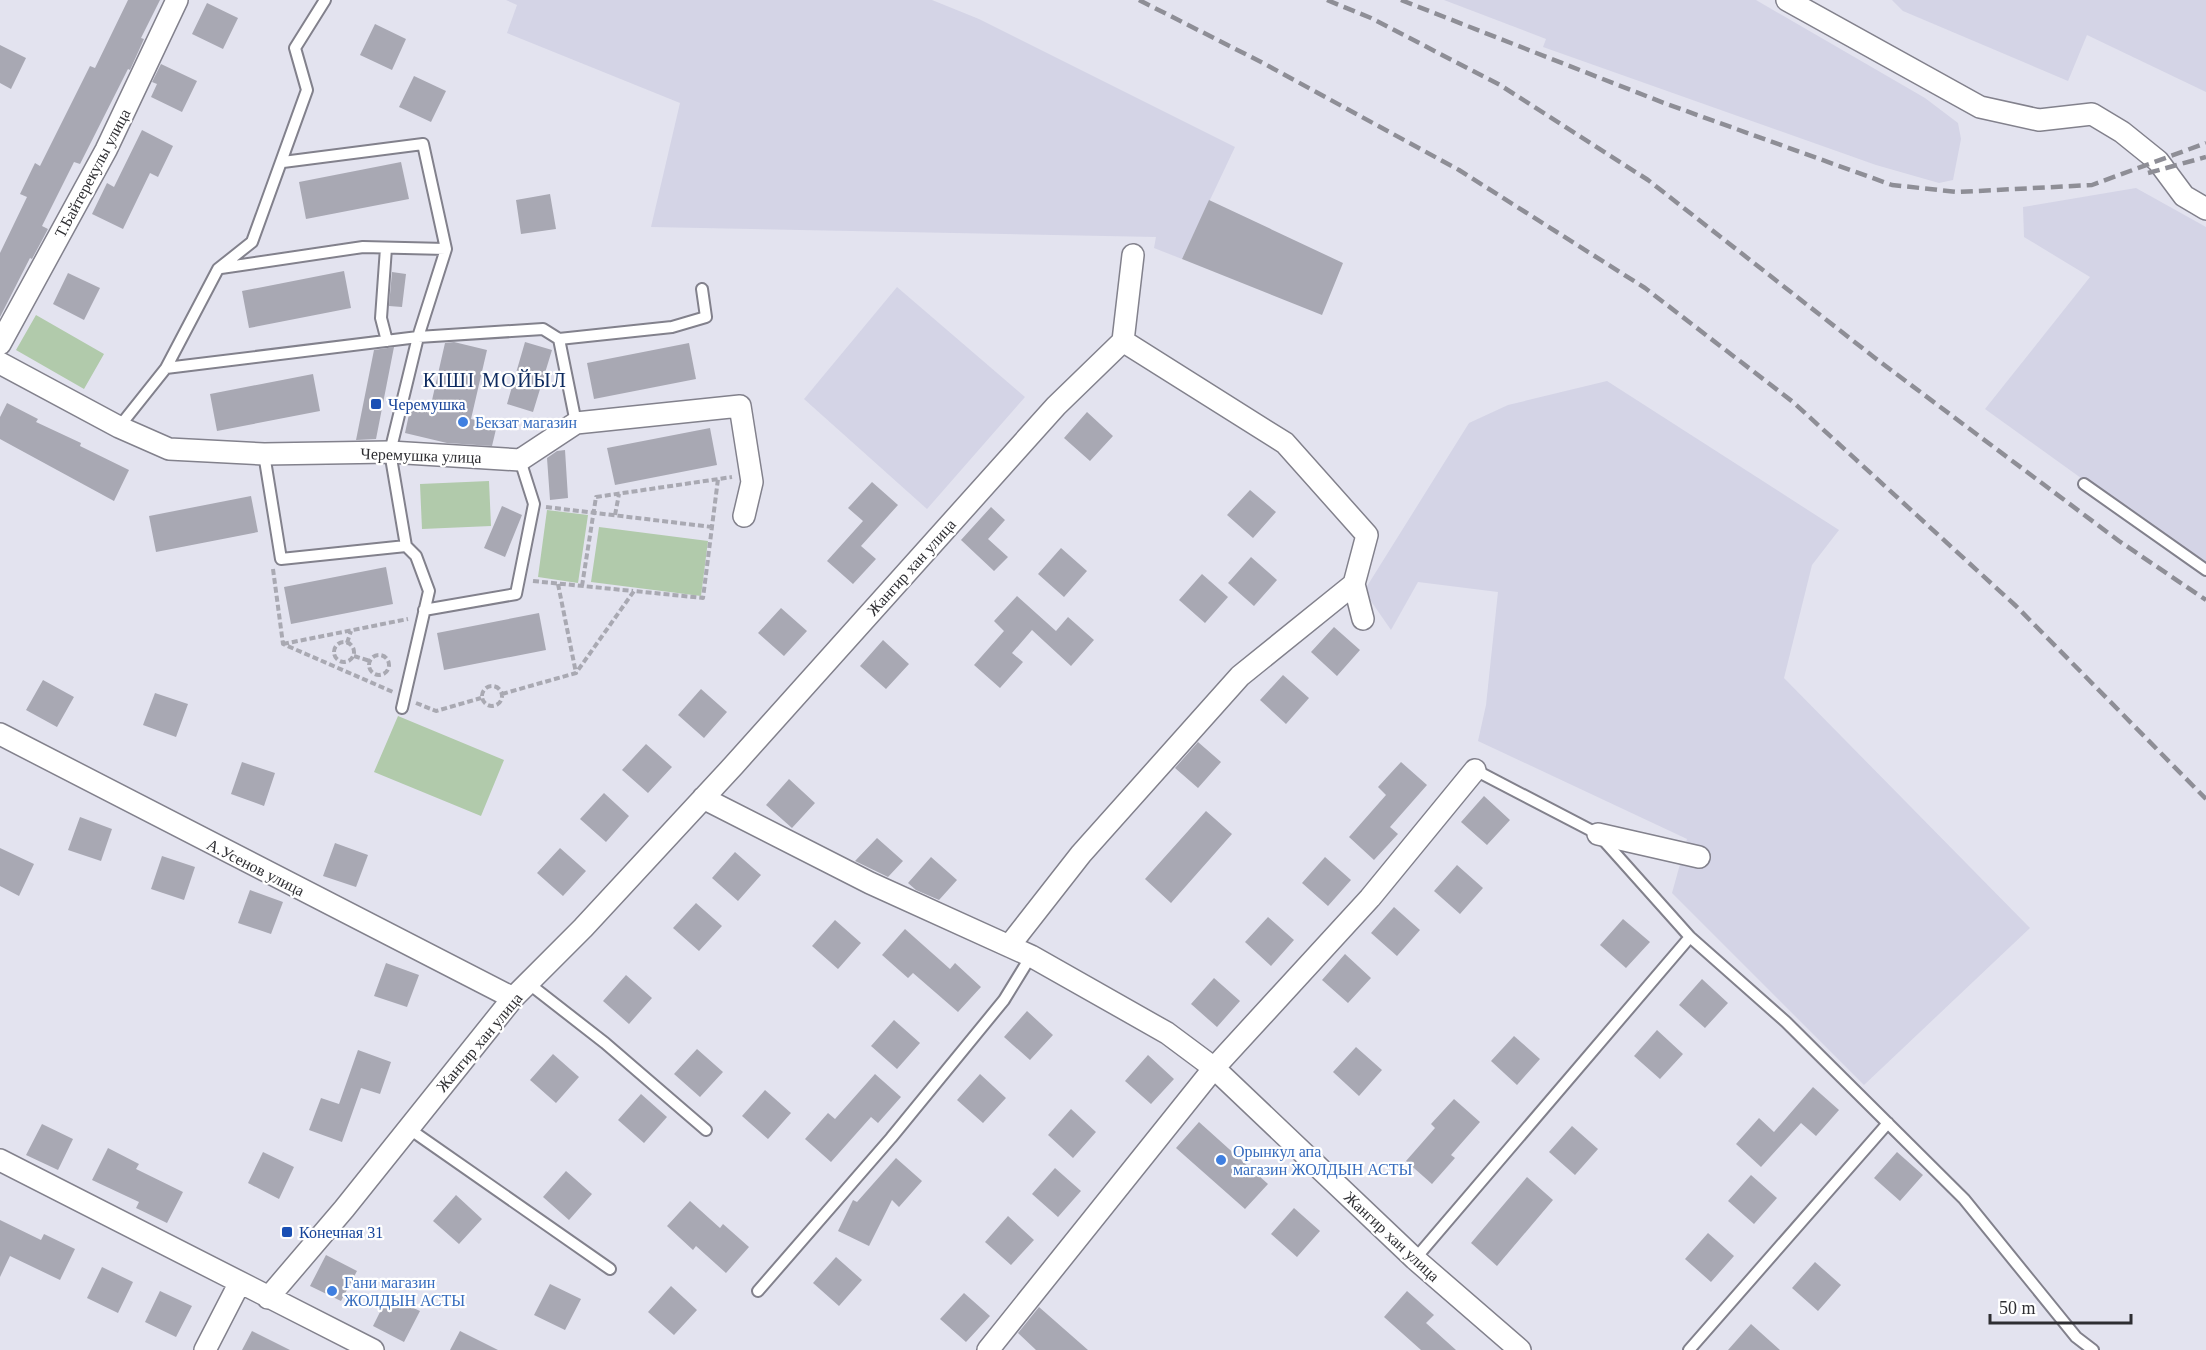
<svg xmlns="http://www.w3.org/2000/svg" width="2206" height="1350" font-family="Georgia,serif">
	<rect width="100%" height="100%" fill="#e3e3ef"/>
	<path fill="#d4d4e6" d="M 506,0 L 932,0 L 979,19 L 1235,147 L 1182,259 L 1154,248 L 1156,237 L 651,227 L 680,103 L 507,33 L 517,5 Z
		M 1444,0 L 1756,0 L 1925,98 L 1958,123 L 1961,139 L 1953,180 L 1939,183 L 1876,165 L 1543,47 L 1546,39 Z
		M 1892,0 L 2206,0 L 2206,92 L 2087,35 L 2068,81 L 1903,11 Z
		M 2136,188 L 2206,227 L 2206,568 L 1985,409 L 2090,277 L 2024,237 L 2023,207 Z
		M 897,287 L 1025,397 L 927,509 L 804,399 Z
		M 1607,381 L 1839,530 L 1812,565 L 1784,678 L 2030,928 L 1864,1085 L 1672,893 L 1687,839 L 1478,741 L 1486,705 L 1498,592 L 1418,582 L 1391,630 L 1364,591 L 1469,423 L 1508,405 Z"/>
	<path fill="#b1caab" d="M 36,315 L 104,354 L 84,389 L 16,350 Z
		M 489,481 L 491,526 L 422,529 L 420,484 Z
		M 547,510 L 588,515 L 578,583 L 538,577 Z
		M 599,527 L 708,541 L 701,596 L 591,582 Z
		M 398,716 L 504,760 L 481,816 L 374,772 Z"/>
	<path fill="#a8a8b3" d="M 128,0 L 160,0 L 141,38 L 144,39 L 130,70 L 128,69 L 80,164 L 74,162 L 42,226 L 48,229 L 32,259 L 30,258 L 0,317 L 0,253 L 27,197 L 20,194 L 35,163 L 40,166 L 90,66 L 95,68 Z
		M 207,3 L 238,18 L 223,49 L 192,34 Z
		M 375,24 L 406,39 L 392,70 L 360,55 Z
		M 0,45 L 26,58 L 11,89 L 0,83 Z
		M 161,64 L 197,81 L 182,112 L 151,97 L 157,84 L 152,82 Z
		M 414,76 L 446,91 L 431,122 L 399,107 Z
		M 142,130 L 173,146 L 158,177 L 150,173 L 123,229 L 92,214 L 107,183 L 114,187 Z
		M 401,162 L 409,199 L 306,219 L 299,182 Z
		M 550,194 L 556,229 L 521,234 L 516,200 Z
		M 1209,200 L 1343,263 L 1322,315 L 1182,259 Z
		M 344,271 L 351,308 L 249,328 L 242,291 Z
		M 392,272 L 406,274 L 402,307 L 389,306 Z
		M 68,273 L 100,288 L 84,320 L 53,304 Z
		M 454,342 L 487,350 L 471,419 L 497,425 L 492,446 L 447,443 L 405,433 L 411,405 L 430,409 L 445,343 Z
		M 525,342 L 552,350 L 533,412 L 507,404 Z
		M 689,343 L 696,379 L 594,399 L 587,363 Z
		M 394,347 L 376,439 L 356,440 L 374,350 Z
		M 313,374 L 320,411 L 217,431 L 210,394 Z
		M 7,403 L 38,419 L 36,422 L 81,443 L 80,446 L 129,470 L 114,501 L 0,439 L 0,417 Z
		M 1087,412 L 1113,436 L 1090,461 L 1064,438 Z
		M 710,428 L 717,465 L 615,485 L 607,448 Z
		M 565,450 L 568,498 L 550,500 L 547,458 L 557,451 Z
		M 872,482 L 898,505 L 861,546 L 876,559 L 853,584 L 827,561 L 863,521 L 848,508 Z
		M 1250,490 L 1276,512 L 1253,538 L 1227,515 Z
		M 251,496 L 258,532 L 156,552 L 149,516 Z
		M 502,506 L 522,515 L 505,557 L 484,548 Z
		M 991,507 L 1005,520 L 988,539 L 1008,557 L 994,571 L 961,540 Z
		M 1061,548 L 1087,571 L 1064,597 L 1038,574 Z
		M 1251,557 L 1277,580 L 1254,606 L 1228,583 Z
		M 386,567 L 393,604 L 291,624 L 284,587 Z
		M 1202,574 L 1228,597 L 1205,623 L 1179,600 Z
		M 1017,596 L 1056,631 L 1068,617 L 1094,640 L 1071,666 L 1032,630 L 1012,653 L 1023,662 L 1000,688 L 974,665 L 1004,631 L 994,621 Z
		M 781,608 L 807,631 L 784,656 L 758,633 Z
		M 539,613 L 546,650 L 444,670 L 437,633 Z
		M 1334,627 L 1360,650 L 1337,676 L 1311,652 Z
		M 883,640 L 909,664 L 886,689 L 860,666 Z
		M 1283,675 L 1309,698 L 1286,724 L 1260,700 Z
		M 43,680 L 74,697 L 57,727 L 26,710 Z
		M 701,689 L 727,712 L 704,738 L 678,715 Z
		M 155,693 L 188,704 L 176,737 L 143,725 Z
		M 1198,742 L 1221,762 L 1198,788 L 1175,768 Z
		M 646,744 L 672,767 L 648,793 L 622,770 Z
		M 242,762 L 275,773 L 264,806 L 231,794 Z
		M 1401,762 L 1427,785 L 1390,827 L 1398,834 L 1374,860 L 1349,837 L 1386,795 L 1378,787 Z
		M 789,779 L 815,803 L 792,828 L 766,805 Z
		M 604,793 L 629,816 L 606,842 L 580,819 Z
		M 1484,796 L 1510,820 L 1487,845 L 1461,822 Z
		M 1206,811 L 1232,834 L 1171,903 L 1145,879 Z
		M 80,817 L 112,829 L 101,861 L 68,850 Z
		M 877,838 L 903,861 L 888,877 L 855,861 Z
		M 335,843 L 368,855 L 356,887 L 323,876 Z
		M 0,848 L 34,864 L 19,896 L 0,886 Z
		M 560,848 L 586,871 L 563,896 L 537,873 Z
		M 735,852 L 761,875 L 738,901 L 712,878 Z
		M 162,856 L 195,867 L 184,900 L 151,889 Z
		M 931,857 L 957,880 L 939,900 L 916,890 L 908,883 Z
		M 1325,857 L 1351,880 L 1328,906 L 1302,883 Z
		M 1457,865 L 1483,888 L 1460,914 L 1434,891 Z
		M 250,890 L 283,902 L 271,934 L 238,923 Z
		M 696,903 L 722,926 L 699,951 L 673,928 Z
		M 1394,907 L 1420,930 L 1397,956 L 1371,933 Z
		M 1268,917 L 1294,940 L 1271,966 L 1245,942 Z
		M 1623,919 L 1650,942 L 1626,968 L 1600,945 Z
		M 835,920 L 861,943 L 838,969 L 812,946 Z
		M 905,929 L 950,969 L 955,963 L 981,987 L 958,1012 L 913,973 L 908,978 L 882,955 Z
		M 1345,954 L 1371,978 L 1348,1003 L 1322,980 Z
		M 386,963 L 419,975 L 407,1007 L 374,996 Z
		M 626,975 L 652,998 L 629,1024 L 603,1001 Z
		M 1214,978 L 1240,1001 L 1217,1027 L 1191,1004 Z
		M 1702,979 L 1728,1003 L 1705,1028 L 1679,1005 Z
		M 1027,1011 L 1053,1035 L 1030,1060 L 1004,1037 Z
		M 894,1020 L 920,1043 L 897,1069 L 871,1046 Z
		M 1657,1030 L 1683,1054 L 1660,1079 L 1634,1056 Z
		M 1514,1036 L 1540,1059 L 1517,1085 L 1491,1061 Z
		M 1356,1047 L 1382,1070 L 1359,1096 L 1333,1072 Z
		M 697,1049 L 723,1072 L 700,1097 L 674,1074 Z
		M 358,1050 L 391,1062 L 380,1094 L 361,1088 L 342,1142 L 309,1130 L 321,1098 L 339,1104 Z
		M 553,1054 L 579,1077 L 556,1103 L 530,1080 Z
		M 1148,1055 L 1174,1079 L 1151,1104 L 1125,1081 Z
		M 875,1074 L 901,1097 L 878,1123 L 871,1117 L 831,1162 L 805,1139 L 828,1113 L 835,1119 Z
		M 980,1074 L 1006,1098 L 983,1123 L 957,1100 Z
		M 1813,1087 L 1839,1110 L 1816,1136 L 1801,1123 L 1761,1167 L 1736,1144 L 1759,1118 L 1774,1132 Z
		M 765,1090 L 791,1113 L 768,1139 L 742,1116 Z
		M 641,1094 L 667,1117 L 644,1143 L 618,1120 Z
		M 1454,1099 L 1480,1122 L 1451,1155 L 1455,1158 L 1432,1184 L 1406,1161 L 1435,1128 L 1431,1124 Z
		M 1071,1109 L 1096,1132 L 1073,1158 L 1048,1135 Z
		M 1199,1122 L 1268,1184 L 1245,1209 L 1176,1148 Z
		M 42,1124 L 73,1139 L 58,1170 L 26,1155 Z
		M 1572,1126 L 1598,1149 L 1575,1175 L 1549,1152 Z
		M 108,1148 L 139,1164 L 136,1169 L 183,1192 L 167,1223 L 136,1208 L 139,1202 L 92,1180 Z
		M 263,1152 L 294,1167 L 279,1199 L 248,1183 Z
		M 1897,1152 L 1923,1175 L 1900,1201 L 1874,1178 Z
		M 896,1158 L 922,1181 L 899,1207 L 892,1200 L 869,1246 L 838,1231 L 853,1200 L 857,1202 Z
		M 1055,1168 L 1081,1191 L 1058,1217 L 1032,1194 Z
		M 566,1171 L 592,1194 L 569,1220 L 543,1197 Z
		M 1751,1175 L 1777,1198 L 1754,1224 L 1728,1201 Z
		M 1527,1177 L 1553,1200 L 1497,1266 L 1471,1243 Z
		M 456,1195 L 482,1219 L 459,1244 L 433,1221 Z
		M 690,1201 L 720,1228 L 723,1224 L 749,1247 L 726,1273 L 696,1246 L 693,1250 L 667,1226 Z
		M 1294,1208 L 1320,1231 L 1297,1257 L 1271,1234 Z
		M 1008,1216 L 1034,1240 L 1011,1265 L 985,1242 Z
		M 0,1220 L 41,1240 L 44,1234 L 75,1249 L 60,1280 L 10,1256 L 0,1277 Z
		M 1708,1233 L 1734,1256 L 1711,1282 L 1685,1259 Z
		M 326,1255 L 357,1271 L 341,1301 L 310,1286 Z
		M 836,1257 L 862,1280 L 839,1306 L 813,1283 Z
		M 1815,1262 L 1841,1285 L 1818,1311 L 1792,1288 Z
		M 102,1267 L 133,1282 L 118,1313 L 87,1298 Z
		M 550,1284 L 581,1299 L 565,1330 L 534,1315 Z
		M 671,1286 L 697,1310 L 674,1335 L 648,1312 Z
		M 160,1291 L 192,1306 L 176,1337 L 145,1322 Z
		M 1407,1291 L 1434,1315 L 1426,1323 L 1456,1350 L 1421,1350 L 1384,1317 Z
		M 964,1293 L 990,1316 L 966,1342 L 940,1319 Z
		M 388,1296 L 420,1311 L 404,1342 L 373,1326 Z
		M 1039,1307 L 1088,1350 L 1036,1350 L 1018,1333 Z
		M 1751,1324 L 1780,1350 L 1728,1350 Z
		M 252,1331 L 290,1350 L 242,1350 Z
		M 460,1331 L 498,1350 L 450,1350 Z"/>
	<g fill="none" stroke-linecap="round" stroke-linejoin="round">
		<g stroke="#82818c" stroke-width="14">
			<path id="service" d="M 283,162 L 423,144 L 446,249 L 418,337 L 390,452 L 406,546 L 416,556 L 429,591 L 402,708
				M 386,248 L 381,318 L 387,341
				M 221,268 L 363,247 L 446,249
				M 559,339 L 576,423
				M 166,368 L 418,337 L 543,329 L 559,339 L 672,327 L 706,317 L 702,289
				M 119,427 L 166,368 L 218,269 L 252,242 L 307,90 L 295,48 L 325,0
				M 264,454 L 281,559 L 406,546
				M 2084,484 L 2206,570
				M 424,610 L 516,594 L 534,504 L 520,460
				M 1475,770 L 1598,834 L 1690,937 L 1786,1022 L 1964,1199 L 2076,1337 L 2093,1350
				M 528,983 L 605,1043 L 706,1130
				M 408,1128 L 610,1269
				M 1415,1259 L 1690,937
				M 758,1291 L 891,1138 L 1004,1000 L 1031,956
				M 1689,1350 L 1888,1123"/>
		</g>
		<g stroke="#82818c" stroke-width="24">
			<path id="minor" d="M 1787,0 L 1980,107 L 2039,120 L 2092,114 L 2122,132 L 2158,161 L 2184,196 L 2206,209
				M 1123,341 L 1285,443 L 1367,535 L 1354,584 L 1363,619
				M 0,344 L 106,150 L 177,0
				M 0,363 L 119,427 L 169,449 L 264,454 L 390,452 L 520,460 L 576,423 L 740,406 L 752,482 L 744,516
				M 0,734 L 513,998
				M 703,798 L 870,883 L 1031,956 L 1167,1033 L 1214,1068 L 1415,1259 L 1520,1350
				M 1598,834 L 1699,857
				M 1009,946 L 1081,854 L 1240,676 L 1354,584
				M 0,1160 L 373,1350
				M 268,1298 L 344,1209 L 513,998 L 583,928 L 734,765 L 1056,406 L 1123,341 L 1133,255
				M 205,1350 L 239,1284
				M 988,1350 L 1214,1068 L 1370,898 L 1475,770"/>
		</g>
		<path stroke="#a9a9b2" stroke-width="4" stroke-dasharray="6 3" stroke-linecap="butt" d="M 546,507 L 712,527
			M 615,515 L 619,494
			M 273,569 L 283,644 L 393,692
			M 533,581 L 633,591
			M 558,584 L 576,673
			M 582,586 L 596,497 L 732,477
			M334 652a10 10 0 1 1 20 0a10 10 0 1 1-20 0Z
			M 347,643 L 351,631
			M 283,644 L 408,619
			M369 665a10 10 0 1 1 20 0a10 10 0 1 1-20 0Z
			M 354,656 L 370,661
			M482 696a10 10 0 1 1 20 0a10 10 0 1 1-20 0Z
			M 502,694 L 576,673 L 634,591 L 703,598 L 718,479
			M 416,703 L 436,711 L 481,698"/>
		<use href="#service" stroke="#fff" stroke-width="10"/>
		<use href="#minor" stroke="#fff" stroke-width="21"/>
		<path stroke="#8e8e96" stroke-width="4.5" stroke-dasharray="12 6" stroke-linecap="butt" d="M 1139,0 L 1263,63 L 1459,170 L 1645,288 L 1793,402 L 2016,606 L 2206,799
			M 1327,0 L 1371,18 L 1500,85 L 1648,180 L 1875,358 L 2119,541 L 2206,600
			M 1401,0 L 1664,103 L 1892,185 L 1958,192 L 2092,185 L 2206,143
			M 2148,173 L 2206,157"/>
	</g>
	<g fill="#1a4fb4" stroke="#fff" stroke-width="2">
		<rect x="370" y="398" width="12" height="12" rx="3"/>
		<rect x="281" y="1226" width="12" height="12" rx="3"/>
	</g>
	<g fill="#3f7fe0" stroke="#fff" stroke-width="2">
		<circle cx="463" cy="422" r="6"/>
		<circle cx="1221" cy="1160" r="6"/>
		<circle cx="332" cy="1291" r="6"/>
	</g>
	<g text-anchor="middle" stroke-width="4.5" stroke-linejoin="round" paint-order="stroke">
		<g font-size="16" fill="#2e2e32" stroke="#fff">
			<text transform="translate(92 173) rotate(-62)" y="6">Т.Байтерекулы улица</text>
			<text transform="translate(421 455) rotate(2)" y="6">Черемушка улица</text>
			<text transform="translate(911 567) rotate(-48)" y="6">Жангир хан улица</text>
			<text transform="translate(256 867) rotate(27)" y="6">А.Усенов улица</text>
			<text transform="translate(479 1042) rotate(-50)" y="6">Жангир хан улица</text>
			<text transform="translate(1392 1236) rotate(43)" y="6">Жангир хан улица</text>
		</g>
		<g font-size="16" fill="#164399" stroke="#fff" text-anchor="start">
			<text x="388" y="410">Черемушка</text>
			<text x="299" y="1238">Конечная 31</text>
		</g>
		<g font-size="16" fill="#366cbe" stroke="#fff" text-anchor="start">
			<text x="475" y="428">Бекзат магазин</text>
			<text x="1233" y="1157">Орынкул апа<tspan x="1233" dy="18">магазин ЖОЛДЫН АСТЫ</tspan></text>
			<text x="344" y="1288">Гани магазин<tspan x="344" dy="18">ЖОЛДЫН АСТЫ</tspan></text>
		</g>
		<g font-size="20" letter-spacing="1.5" fill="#0d2a5f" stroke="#fff">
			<text x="495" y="387">КІШІ МОЙЫЛ</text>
		</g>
	</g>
	<path d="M1990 1314v9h141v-9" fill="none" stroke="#2e2e32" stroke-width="3"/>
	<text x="1999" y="1314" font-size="18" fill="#2e2e32" stroke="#ffffff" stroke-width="4.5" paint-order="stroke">50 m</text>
</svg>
